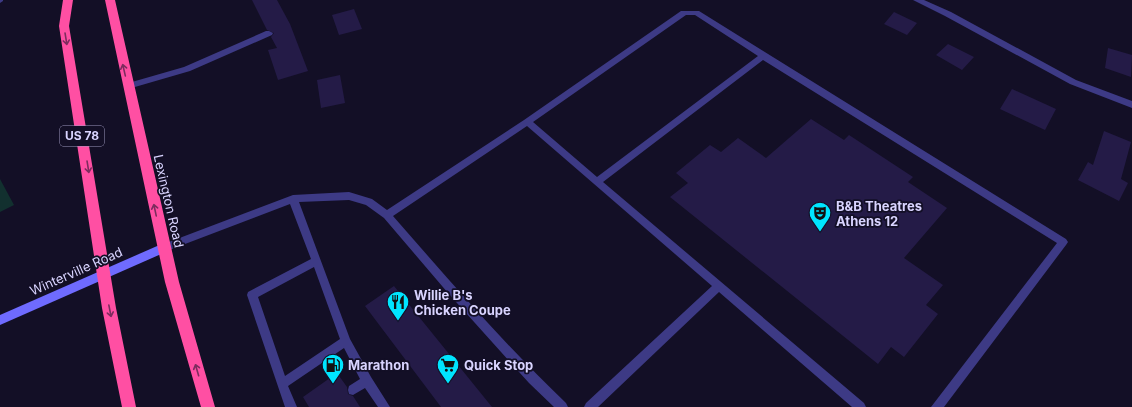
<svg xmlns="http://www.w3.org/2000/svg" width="1132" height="407" font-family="Inter,sans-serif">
	<rect width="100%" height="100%" fill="#130f26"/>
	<path fill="#12302f" d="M 0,179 L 14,205 L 0,212 Z"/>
	<path fill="#241b47" d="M 252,0 L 277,0 L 290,24 L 308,71 L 278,80 L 268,50 L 277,48 L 271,37 L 274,33 L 267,30 Z
		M 354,9 L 362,29 L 339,35 L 332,15 Z
		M 894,12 L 917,23 L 907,35 L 884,24 Z
		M 948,44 L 974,57 L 962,70 L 936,55 Z
		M 1108,48 L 1132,55 L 1131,77 L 1105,68 Z
		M 340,75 L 345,103 L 321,108 L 317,80 Z
		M 1012,89 L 1056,109 L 1045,130 L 1000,109 Z
		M 811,119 L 844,140 L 849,135 L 913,177 L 908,182 L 947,208 L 904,258 L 943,285 L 926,305 L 938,314 L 904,357 L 891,347 L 878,364 L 670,197 L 688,183 L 676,173 L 710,145 L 721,152 L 738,138 L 766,158 Z
		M 1104,131 L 1131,142 L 1121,179 L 1128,183 L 1119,201 L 1078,180 L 1088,162 L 1093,165 Z
		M 394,286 L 492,407 L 441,407 L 365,306 Z
		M 337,373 L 347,387 L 348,394 L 353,396 L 360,407 L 309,407 L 303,397 Z"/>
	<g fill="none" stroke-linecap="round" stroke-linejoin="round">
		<path fill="#3d3a85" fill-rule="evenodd" d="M 0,0 L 3,0 L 3,1 L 0,3 Z
			M 681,11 L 699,11 L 1066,239 L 1068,242 L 1066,245 L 944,407 L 931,407 L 1057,243 L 763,60 L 603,182 L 864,403 L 866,407 L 852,407 L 719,292 L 598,407 L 584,407 L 586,403 L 712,286 L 527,126 L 393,216 C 449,280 504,344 566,403 L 568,407 L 554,407 L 529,383 L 448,293 L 384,218 L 366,205 L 349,200 L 299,202 L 350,339 L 371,377 L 390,407 L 378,407 L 365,388 L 353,395 L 349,394 L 348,390 L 349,386 L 360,379 L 344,348 L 288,386 L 297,407 L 285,407 L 247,295 L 248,292 L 311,259 L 290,204 L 164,252 L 161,251 L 159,248 L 161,245 L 293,195 L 349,192 L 372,199 L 387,210 L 524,120 ZM 686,15 L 695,15 L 758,56 L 597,177 L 533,122 ZM 314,267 L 340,339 L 285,376 L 258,297 Z
			M 266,31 L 269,31 L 273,33 L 272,35 L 190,71 L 128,89 L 124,86 L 125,84 L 184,67 Z"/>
		<path fill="#3d3a85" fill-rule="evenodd" d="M 913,0 L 924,0 L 951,12 L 1076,80 L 1132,101 L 1132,108 L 1070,84 L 945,16 Z"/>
		<path fill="#6f6bff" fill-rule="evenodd" d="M 164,243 L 168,245 L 169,248 L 168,251 L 0,325 L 0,315 Z"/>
		<path fill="#ff4fa3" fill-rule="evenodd" d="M 63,0 L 73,0 L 69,26 L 116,308 L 136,407 L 122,407 L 102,308 L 59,26 Z
			M 105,0 L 115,0 L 179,282 L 215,407 L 201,407 L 165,282 Z"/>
	</g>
	<defs><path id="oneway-shaft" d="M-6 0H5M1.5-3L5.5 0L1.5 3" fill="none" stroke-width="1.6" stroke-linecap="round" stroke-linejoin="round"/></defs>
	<g stroke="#7d2c5e">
		<use href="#oneway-shaft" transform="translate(66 39) rotate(81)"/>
		<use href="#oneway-shaft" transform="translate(124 70) rotate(-103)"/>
		<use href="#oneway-shaft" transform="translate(88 167) rotate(81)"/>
		<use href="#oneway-shaft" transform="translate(155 210) rotate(-102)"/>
		<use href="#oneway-shaft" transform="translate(110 311) rotate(79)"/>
		<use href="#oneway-shaft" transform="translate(197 370) rotate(-106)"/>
	</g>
	<defs>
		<g id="theatre-pin" transform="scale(1.15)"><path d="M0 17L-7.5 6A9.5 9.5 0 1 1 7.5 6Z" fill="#00e5ff" stroke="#130f26"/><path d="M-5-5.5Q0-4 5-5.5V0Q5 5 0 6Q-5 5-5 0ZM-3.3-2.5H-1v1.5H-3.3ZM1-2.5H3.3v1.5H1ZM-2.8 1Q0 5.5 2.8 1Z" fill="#111"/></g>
		<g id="restaurant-pin" transform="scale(1.15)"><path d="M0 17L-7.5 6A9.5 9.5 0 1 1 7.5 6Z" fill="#00e5ff" stroke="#130f26"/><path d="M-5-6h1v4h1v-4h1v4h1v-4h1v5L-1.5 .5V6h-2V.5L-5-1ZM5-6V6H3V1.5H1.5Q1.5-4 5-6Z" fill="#111"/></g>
		<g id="fuel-pin" transform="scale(1.15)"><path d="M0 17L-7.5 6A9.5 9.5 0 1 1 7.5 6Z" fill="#00e5ff" stroke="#130f26"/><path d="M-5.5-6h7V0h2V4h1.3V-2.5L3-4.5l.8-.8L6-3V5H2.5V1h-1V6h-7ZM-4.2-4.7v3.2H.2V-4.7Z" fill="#111"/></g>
		<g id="supermarket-pin" transform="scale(1.15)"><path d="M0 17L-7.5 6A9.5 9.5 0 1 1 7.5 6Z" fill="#00e5ff" stroke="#130f26"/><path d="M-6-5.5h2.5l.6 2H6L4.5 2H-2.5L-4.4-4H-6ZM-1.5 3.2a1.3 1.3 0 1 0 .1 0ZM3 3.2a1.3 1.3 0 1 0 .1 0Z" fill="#111"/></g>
	</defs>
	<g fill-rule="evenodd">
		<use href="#theatre-pin" x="820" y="213"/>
		<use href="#restaurant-pin" x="398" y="302"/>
		<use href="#fuel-pin" x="333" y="365"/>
		<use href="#supermarket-pin" x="448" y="365"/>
	</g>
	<g text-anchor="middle" stroke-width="3.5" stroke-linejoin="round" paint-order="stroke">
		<rect fill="#130f26" stroke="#9e99be" stroke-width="1" x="60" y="126" width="44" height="20" rx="3"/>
		<g font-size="12" font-weight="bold" fill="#d9d4ff">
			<text x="82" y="140">US 78</text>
		</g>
		<g font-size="13" fill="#d9d4ff" stroke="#130f26">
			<text transform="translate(169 201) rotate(77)" y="5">Lexington Road</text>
			<text transform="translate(76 271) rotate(-24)" y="5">Winterville Road</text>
		</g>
		<g font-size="13" font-weight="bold" fill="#d9d4ff" stroke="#130f26" text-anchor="start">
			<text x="836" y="211">B&amp;B Theatres<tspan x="836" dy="15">Athens 12</tspan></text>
			<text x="414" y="300">Willie B's<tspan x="414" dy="15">Chicken Coupe</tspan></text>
			<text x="348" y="370">Marathon</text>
			<text x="464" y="370">Quick Stop</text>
		</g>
	</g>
</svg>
